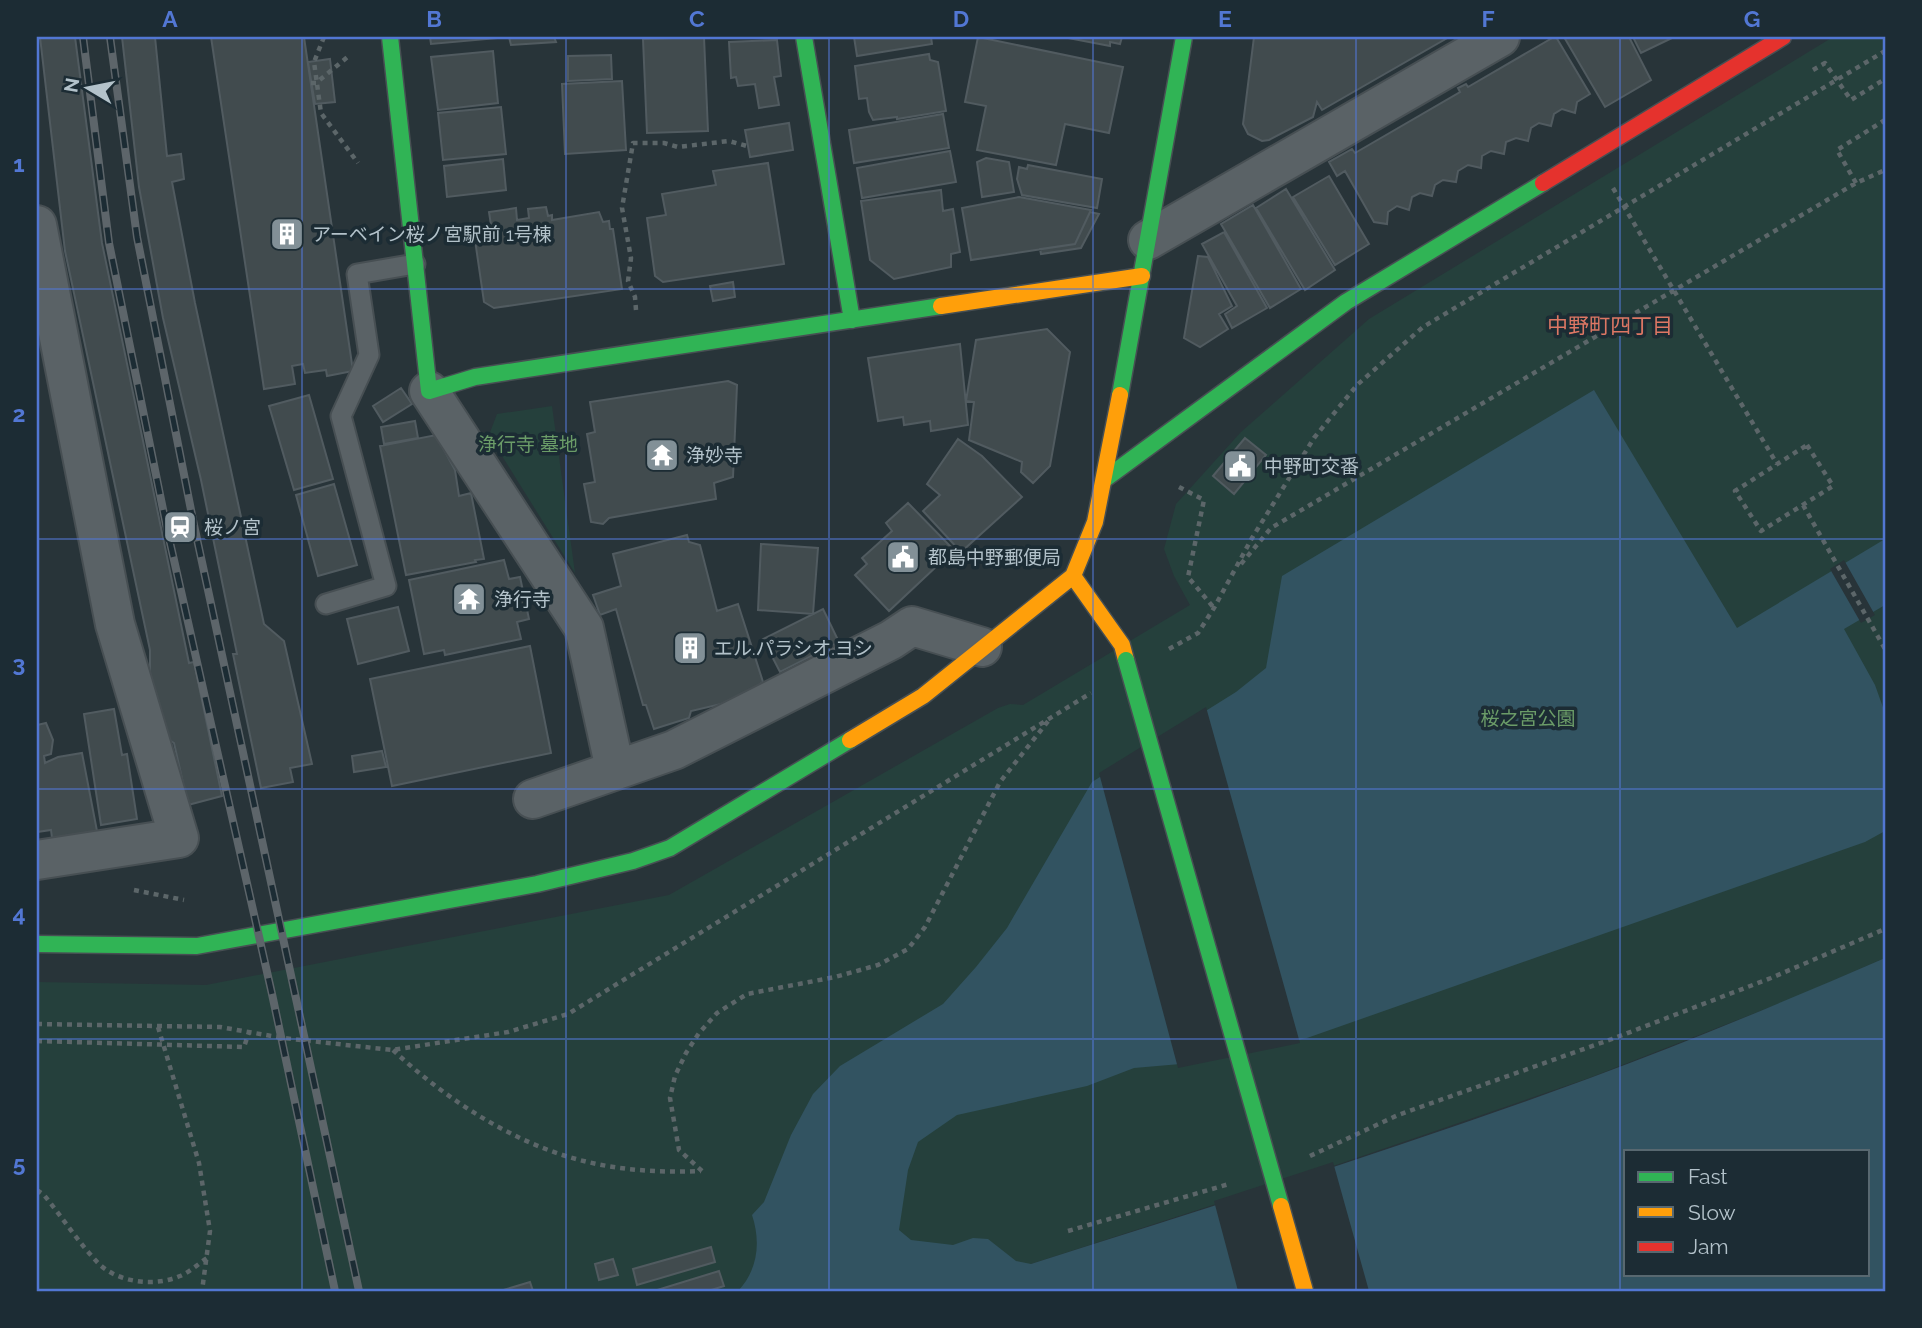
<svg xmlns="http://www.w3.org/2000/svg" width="1922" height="1328" font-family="Raleway,'Noto Sans JP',sans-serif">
	<rect width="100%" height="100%" fill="#283439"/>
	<path fill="#25403c" d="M 1833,37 L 1885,37 L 1885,958 L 1791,999 L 1589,1078 L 1339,1164 L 1031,1264 L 937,1291 L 37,1291 L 37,982 L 206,985 L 669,895 L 998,708 L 1010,704 L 1023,705 L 1190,605 L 1174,576 L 1164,549 L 1176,504 L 1241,432 L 1369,319 Z
		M 552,406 L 575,573 L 489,435 L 497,414 Z"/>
	<path fill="#325361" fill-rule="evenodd" d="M 1594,390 L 1737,628 L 1885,539 L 1885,605 L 1844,629 L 1875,685 L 1885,713 L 1885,831 L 1865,842 L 1307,1038 L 1192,1063 L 1134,1068 L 1087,1086 L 957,1115 L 918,1142 L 908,1170 L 899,1230 L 911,1240 L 953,1245 L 973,1238 L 988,1239 L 1016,1261 L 1031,1264 C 1218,1204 1406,1146 1590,1078 C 1690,1041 1788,1000 1885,958 L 1885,1291 L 738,1291 C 758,1270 761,1242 752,1215 L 764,1202 L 791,1135 L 813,1094 L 840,1066 L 943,1004 L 976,967 L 1007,928 L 1092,782 L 1236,692 L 1266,668 L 1282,576 ZM 1626,1151 L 1868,1151 L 1868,1274 L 1626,1274 Z"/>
	<path fill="#283439" d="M 1844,560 L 1875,615 L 1861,623 L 1830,569 Z
		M 1206,707 L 1300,1043 L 1178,1068 L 1099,773 Z
		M 1333,1162 L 1369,1291 L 1238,1291 L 1214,1201 Z"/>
	<path fill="#414b4e" stroke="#515b60" stroke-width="2" d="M 40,37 L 75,37 L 102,243 L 189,663 L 194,662 L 222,796 L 188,805 L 174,743 L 162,735 L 150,673 L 150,650 L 65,251 Z
		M 122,37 L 155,37 L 167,156 L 181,154 L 184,179 L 172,182 L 195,303 L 264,624 L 284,641 L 312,764 L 290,768 L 293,782 L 261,788 L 233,654 L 237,654 L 201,480 L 163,318 L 139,187 Z
		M 211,37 L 304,37 L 353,371 L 327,376 L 326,370 L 305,373 L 303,364 L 292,366 L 295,384 L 264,389 Z
		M 430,37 L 554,37 L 556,42 L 511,45 L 509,37 L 431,44 Z
		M 704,37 L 708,131 L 647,133 L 643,39 Z
		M 854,37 L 931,37 L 932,44 L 857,56 Z
		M 978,37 L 1123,67 L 1109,133 L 1065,124 L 1056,165 L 977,150 L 986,106 L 965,102 Z
		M 1063,37 L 1122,37 L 1120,44 L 1110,42 L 1110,46 Z
		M 1254,37 L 1449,37 L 1322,110 L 1317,102 L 1313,117 L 1269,140 L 1262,141 L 1248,134 L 1243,124 Z
		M 1554,37 L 1556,37 L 1590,94 L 1577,102 L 1575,113 L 1562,109 L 1554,114 L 1551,126 L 1539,123 L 1531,128 L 1528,141 L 1516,138 L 1506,142 L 1504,154 L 1491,151 L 1482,156 L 1481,168 L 1468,165 L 1458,171 L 1456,182 L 1443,180 L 1435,185 L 1432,196 L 1420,193 L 1412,197 L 1409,210 L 1397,206 L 1388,212 L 1387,224 L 1374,222 L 1345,171 L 1337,176 L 1329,162 L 1352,149 L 1355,153 L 1460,92 L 1458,88 L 1466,84 L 1468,87 Z
		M 1564,37 L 1629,37 L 1651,80 L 1605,107 Z
		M 1633,37 L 1674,37 L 1641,53 Z
		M 777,40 L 781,76 L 774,77 L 779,105 L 759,108 L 755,84 L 738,86 L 736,77 L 731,78 L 729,42 Z
		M 493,51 L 498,103 L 438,110 L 431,57 Z
		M 929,54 L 930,60 L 938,62 L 946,111 L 897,119 L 897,117 L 873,120 L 869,112 L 867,98 L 859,99 L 855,66 Z
		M 611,55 L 612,79 L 568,81 L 568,56 Z
		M 330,59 L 335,102 L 315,104 L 308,62 Z
		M 622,81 L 626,150 L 565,154 L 562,84 Z
		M 501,107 L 506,154 L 443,160 L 438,113 Z
		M 943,114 L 949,148 L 854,163 L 849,130 Z
		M 789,123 L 793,150 L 750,157 L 745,130 Z
		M 950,151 L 956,182 L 862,198 L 857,168 Z
		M 986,158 L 1009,162 L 1014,192 L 982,197 L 977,162 Z
		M 503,159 L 506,190 L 447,197 L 444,166 Z
		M 768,163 L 784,264 L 663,282 L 655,276 L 647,218 L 666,215 L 662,194 L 716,185 L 713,171 Z
		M 1028,165 L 1102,179 L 1097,208 L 1022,195 L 1017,179 L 1019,167 L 1027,169 Z
		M 1329,176 L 1369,244 L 1335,265 L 1293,197 Z
		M 1286,189 L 1335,270 L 1305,290 L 1256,208 Z
		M 941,190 L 943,211 L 953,209 L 960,252 L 951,254 L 951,267 L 894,279 L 870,260 L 861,201 Z
		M 1019,197 L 1091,210 L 1075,244 L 971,260 L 962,208 Z
		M 1253,205 L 1301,289 L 1270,308 L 1221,224 Z
		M 546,207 L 548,216 L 552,215 L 552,220 L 599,212 L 603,222 L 609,221 L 610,229 L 613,229 L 622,289 L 494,308 L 484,302 L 475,240 L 479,232 L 484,226 L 491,225 L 489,212 L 516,208 L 517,220 L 529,218 L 528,209 Z
		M 1090,212 L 1099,214 L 1081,248 L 1041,254 L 1040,249 L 1075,244 Z
		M 1224,232 L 1267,308 L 1232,328 L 1225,314 L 1237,306 L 1202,244 Z
		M 1198,256 L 1208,257 L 1232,306 L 1219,314 L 1228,329 L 1200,347 L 1184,338 Z
		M 733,282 L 735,297 L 713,301 L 710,286 Z
		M 1047,329 L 1070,352 L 1050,466 L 1033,483 L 1021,472 L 1022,462 L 969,440 L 974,402 L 966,401 L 976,340 Z
		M 960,344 L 968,425 L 931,431 L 930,421 L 904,425 L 903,417 L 878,421 L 868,358 Z
		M 728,381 L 737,385 L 733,477 L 714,483 L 716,499 L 609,518 L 603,524 L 591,522 L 584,484 L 595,482 L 587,434 L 595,432 L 590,402 Z
		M 401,388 L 412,404 L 383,422 L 373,406 Z
		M 309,395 L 333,479 L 294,490 L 269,406 Z
		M 415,421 L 418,438 L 384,444 L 381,427 Z
		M 436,435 L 455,470 L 459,496 L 471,493 L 484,559 L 475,560 L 476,562 L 406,575 L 380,446 Z
		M 1245,438 L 1266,455 L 1234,494 L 1213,476 Z
		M 958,439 L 982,456 L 1022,497 L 961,552 L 923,511 L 940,495 L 927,484 Z
		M 334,484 L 357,565 L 318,576 L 296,495 Z
		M 908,503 L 954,550 L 889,611 L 855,575 L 867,564 L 862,558 L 892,531 L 886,523 Z
		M 687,535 L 689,542 L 700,545 L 717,611 L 738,604 L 763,682 L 738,700 L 691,711 L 689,718 L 654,729 L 646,705 L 643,705 L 616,609 L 600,615 L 593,595 L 621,586 L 613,554 Z
		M 761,544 L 818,548 L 813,614 L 758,610 Z
		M 504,560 L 509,579 L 520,577 L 529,619 L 517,622 L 521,639 L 445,655 L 444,650 L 424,654 L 409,580 Z
		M 398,607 L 409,651 L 358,664 L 347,619 Z
		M 823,609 L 839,642 L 780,672 L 763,639 Z
		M 530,646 L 551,753 L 392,786 L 370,679 Z
		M 114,709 L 122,755 L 127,754 L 137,819 L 101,825 L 84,714 Z
		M 46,723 L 53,740 L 51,754 L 44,756 L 45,763 L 58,757 L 82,753 L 97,831 L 52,838 L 51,830 L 37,832 L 37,725 Z
		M 382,751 L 386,767 L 354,772 L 352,756 Z
		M 711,1247 L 715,1262 L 637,1285 L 633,1269 Z
		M 613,1259 L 618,1275 L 599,1280 L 595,1264 Z
		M 719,1271 L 724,1286 L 708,1291 L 654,1291 Z
		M 530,1282 L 533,1291 L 500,1291 Z"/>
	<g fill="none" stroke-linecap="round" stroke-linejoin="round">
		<g stroke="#474f53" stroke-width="23">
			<path id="lane" d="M 326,604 L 386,586 L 341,416 L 369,355 L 357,274 L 415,264"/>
		</g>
		<g stroke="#474f53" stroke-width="42">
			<path id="street" d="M 37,225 L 115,624 L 179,838 L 37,860
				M 1148,240 L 1500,37
				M 429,391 L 584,628 L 615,769
				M 533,799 L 674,750 L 891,640 L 912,626 L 982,647"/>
		</g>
		<g stroke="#474f53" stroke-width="19">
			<path id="fast" d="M 390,37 L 429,391 L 475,377 L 941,306
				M 804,37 L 852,320
				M 1120,395 L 1184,37
				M 1105,479 L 1346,302 L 1543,183
				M 37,944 L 197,946 L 537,884 L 633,861 L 670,848 L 850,740"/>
		</g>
		<g stroke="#474f53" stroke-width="19">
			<path id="slow" d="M 941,306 L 1142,276
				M 1073,576 L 1122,645 L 1126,660
				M 850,740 L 923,696 L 1073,576 L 1095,522 L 1120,395"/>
		</g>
		<g stroke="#474f53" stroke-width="19">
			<path id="jam" d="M 1543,183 L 1783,37"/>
		</g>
		<path stroke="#5c6669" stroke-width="4.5" stroke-dasharray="5 5" stroke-linecap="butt" d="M 324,37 L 314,62 L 321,113 L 358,163
			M 1813,70 L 1825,63 L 1851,100 L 1885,79
			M 311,83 L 316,83 L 350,55
			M 1856,183 L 1837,150 L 1885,120
			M 1613,188 L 1777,464
			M 636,310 L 635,297 L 628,281 L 631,258 L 622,208 L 633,143 L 664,143 L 678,147 L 729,141 L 747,146
			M 1807,445 L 1833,486 L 1761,531 L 1735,491 Z
			M 1179,487 L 1204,500 L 1188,577 L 1214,608
			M 1803,505 L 1885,649
			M 1241,564 L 1271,528 L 1856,183 L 1885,170
			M 1169,649 L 1198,633 L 1214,608 L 1252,538 L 1314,438 L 1357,385 L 1423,327 L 1885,51
			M 134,890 L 184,900
			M 37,1024 L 220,1027 L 283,1038 L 392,1050 L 508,1032 L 568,1014 L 1091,693
			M 158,1027 L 199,1163 L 210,1231 L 202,1291
			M 37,1041 L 244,1047 L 249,1032
			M 393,1050 C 441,1095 505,1138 569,1157 C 612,1170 657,1173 701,1171
			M 1310,1156 L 1398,1115 L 1612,1039 L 1771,978 L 1885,929
			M 702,1171 L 679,1150 L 670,1098 L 675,1076 L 686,1053 L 699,1033 L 717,1013 L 747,994 L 835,977 L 878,965 L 908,949 L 925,927 L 1000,782 L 1049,720
			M 37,1190 L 44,1195 C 62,1217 79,1243 98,1263 C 118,1283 155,1287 180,1276 C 190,1272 198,1264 207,1258
			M 1068,1231 L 1229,1184"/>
		<use href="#lane" stroke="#5a6266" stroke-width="19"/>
		<use href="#street" stroke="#5a6266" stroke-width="38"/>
		<use href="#fast" stroke="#30b455" stroke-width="16"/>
		<use href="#slow" stroke="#ff9f0a" stroke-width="16"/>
		<use href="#jam" stroke="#e5322d" stroke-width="16"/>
		<g stroke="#5d656a" stroke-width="8">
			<path id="rail" d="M 83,37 L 109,243 L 167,529 L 272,994 L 335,1291
				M 110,37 L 137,237 L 194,525 L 359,1291"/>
		</g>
		<use href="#rail" stroke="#1c2c34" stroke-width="5" stroke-dasharray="16" stroke-linecap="butt"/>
		<g stroke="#474f53" stroke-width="19" stroke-linecap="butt">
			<path id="fast-bridge" d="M 1126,660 L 1281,1206"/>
		</g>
		<g stroke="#474f53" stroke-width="19" stroke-linecap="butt">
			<path id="slow-bridge" d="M 1281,1206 L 1305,1291"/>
		</g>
		<use href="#fast-bridge" stroke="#30b455" stroke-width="16"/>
		<use href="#slow-bridge" stroke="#ff9f0a" stroke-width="16"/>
	</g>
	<path fill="none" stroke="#5277d3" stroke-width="2" stroke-opacity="0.55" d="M 302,37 L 302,1291M 566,37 L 566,1291M 829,37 L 829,1291M 1093,37 L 1093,1291M 1356,37 L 1356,1291M 1620,37 L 1620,1291M 37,289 L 1885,289M 37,539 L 1885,539M 37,789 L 1885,789M 37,1039 L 1885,1039"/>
	<defs>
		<g id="building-square" transform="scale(1.75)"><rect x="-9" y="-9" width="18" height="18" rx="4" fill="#829097" stroke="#1c2c34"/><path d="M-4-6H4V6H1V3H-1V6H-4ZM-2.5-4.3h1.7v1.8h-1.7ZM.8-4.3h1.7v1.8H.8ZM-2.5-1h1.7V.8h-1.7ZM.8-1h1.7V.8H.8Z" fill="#fff"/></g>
		<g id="temple-square" transform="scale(1.75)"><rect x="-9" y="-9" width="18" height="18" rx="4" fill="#829097" stroke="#1c2c34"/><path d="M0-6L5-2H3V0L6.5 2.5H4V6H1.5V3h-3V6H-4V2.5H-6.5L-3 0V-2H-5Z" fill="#fff"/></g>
		<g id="civic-square" transform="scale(1.75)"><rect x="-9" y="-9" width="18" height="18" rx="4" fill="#829097" stroke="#1c2c34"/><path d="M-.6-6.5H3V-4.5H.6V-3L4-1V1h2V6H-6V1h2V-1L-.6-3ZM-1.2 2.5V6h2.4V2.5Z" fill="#fff"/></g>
		<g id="station-square" transform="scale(1.75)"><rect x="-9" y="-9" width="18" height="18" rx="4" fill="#829097" stroke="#1c2c34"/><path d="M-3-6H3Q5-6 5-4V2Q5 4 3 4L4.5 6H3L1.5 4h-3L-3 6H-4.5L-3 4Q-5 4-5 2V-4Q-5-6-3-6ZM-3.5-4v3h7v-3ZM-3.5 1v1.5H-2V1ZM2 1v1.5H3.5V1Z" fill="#fff"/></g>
	</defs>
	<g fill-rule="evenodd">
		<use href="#building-square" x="287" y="234"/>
		<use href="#temple-square" x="662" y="455"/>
		<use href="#civic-square" x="1240" y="466"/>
		<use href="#station-square" x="180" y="527"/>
		<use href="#civic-square" x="903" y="557"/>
		<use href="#temple-square" x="469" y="599"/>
		<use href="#building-square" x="690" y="648"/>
	</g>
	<g text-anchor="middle" stroke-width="7" stroke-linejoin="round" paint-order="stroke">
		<g font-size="19" fill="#b3c2ca" stroke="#1c2c34" text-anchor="start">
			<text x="312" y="241">アーベイン桜ノ宮駅前 1号棟</text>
			<text x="686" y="462">浄妙寺</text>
			<text x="1264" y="473">中野町交番</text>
			<text x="204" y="534">桜ノ宮</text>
			<text x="928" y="564">都島中野郵便局</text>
			<text x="494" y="606">浄行寺</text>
			<text x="714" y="655">エル.パラシオ.ヨシ</text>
		</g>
		<g font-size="19" fill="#6b9c68" stroke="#1c2c34">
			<text x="528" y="451">浄行寺 墓地</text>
			<text x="1528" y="725">桜之宮公園</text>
		</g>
		<g font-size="21" fill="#dd7764" stroke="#1c2c34">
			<text x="1610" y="333">中野町四丁目</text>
		</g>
	</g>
	<rect width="1922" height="1328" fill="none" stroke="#1c2c34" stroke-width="77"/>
	<rect x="1624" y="1150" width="245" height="126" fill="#1c2c34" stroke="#586870" stroke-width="2"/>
	<rect x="1638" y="1172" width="35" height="10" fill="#30b455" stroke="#586870" stroke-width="2"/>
	<text x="1688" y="1184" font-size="21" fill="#b3c2ca">Fast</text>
	<rect x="1638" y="1207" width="35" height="10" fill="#ff9f0a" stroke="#586870" stroke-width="2"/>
	<text x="1688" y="1220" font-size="21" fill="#b3c2ca">Slow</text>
	<rect x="1638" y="1242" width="35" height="10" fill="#e5322d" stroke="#586870" stroke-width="2"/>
	<text x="1688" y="1254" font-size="21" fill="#b3c2ca">Jam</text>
	<g transform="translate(88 88) rotate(280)" stroke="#1c2c34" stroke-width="5" paint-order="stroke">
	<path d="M0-5L12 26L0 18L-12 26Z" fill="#b3c2ca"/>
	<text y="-10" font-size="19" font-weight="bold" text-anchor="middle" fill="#b3c2ca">N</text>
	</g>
	<rect x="38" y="38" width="1846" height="1252" fill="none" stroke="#5277d3" stroke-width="2.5"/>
	<g font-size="23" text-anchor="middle" font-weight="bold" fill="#5277d3">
		<text x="170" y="27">A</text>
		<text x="434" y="27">B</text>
		<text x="697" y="27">C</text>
		<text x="961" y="27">D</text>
		<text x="1225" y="27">E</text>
		<text x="1488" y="27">F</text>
		<text x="1752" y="27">G</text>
		<text x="19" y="172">1</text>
		<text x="19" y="422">2</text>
		<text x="19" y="672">3</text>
		<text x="19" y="922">4</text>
		<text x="19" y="1172">5</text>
	</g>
</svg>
